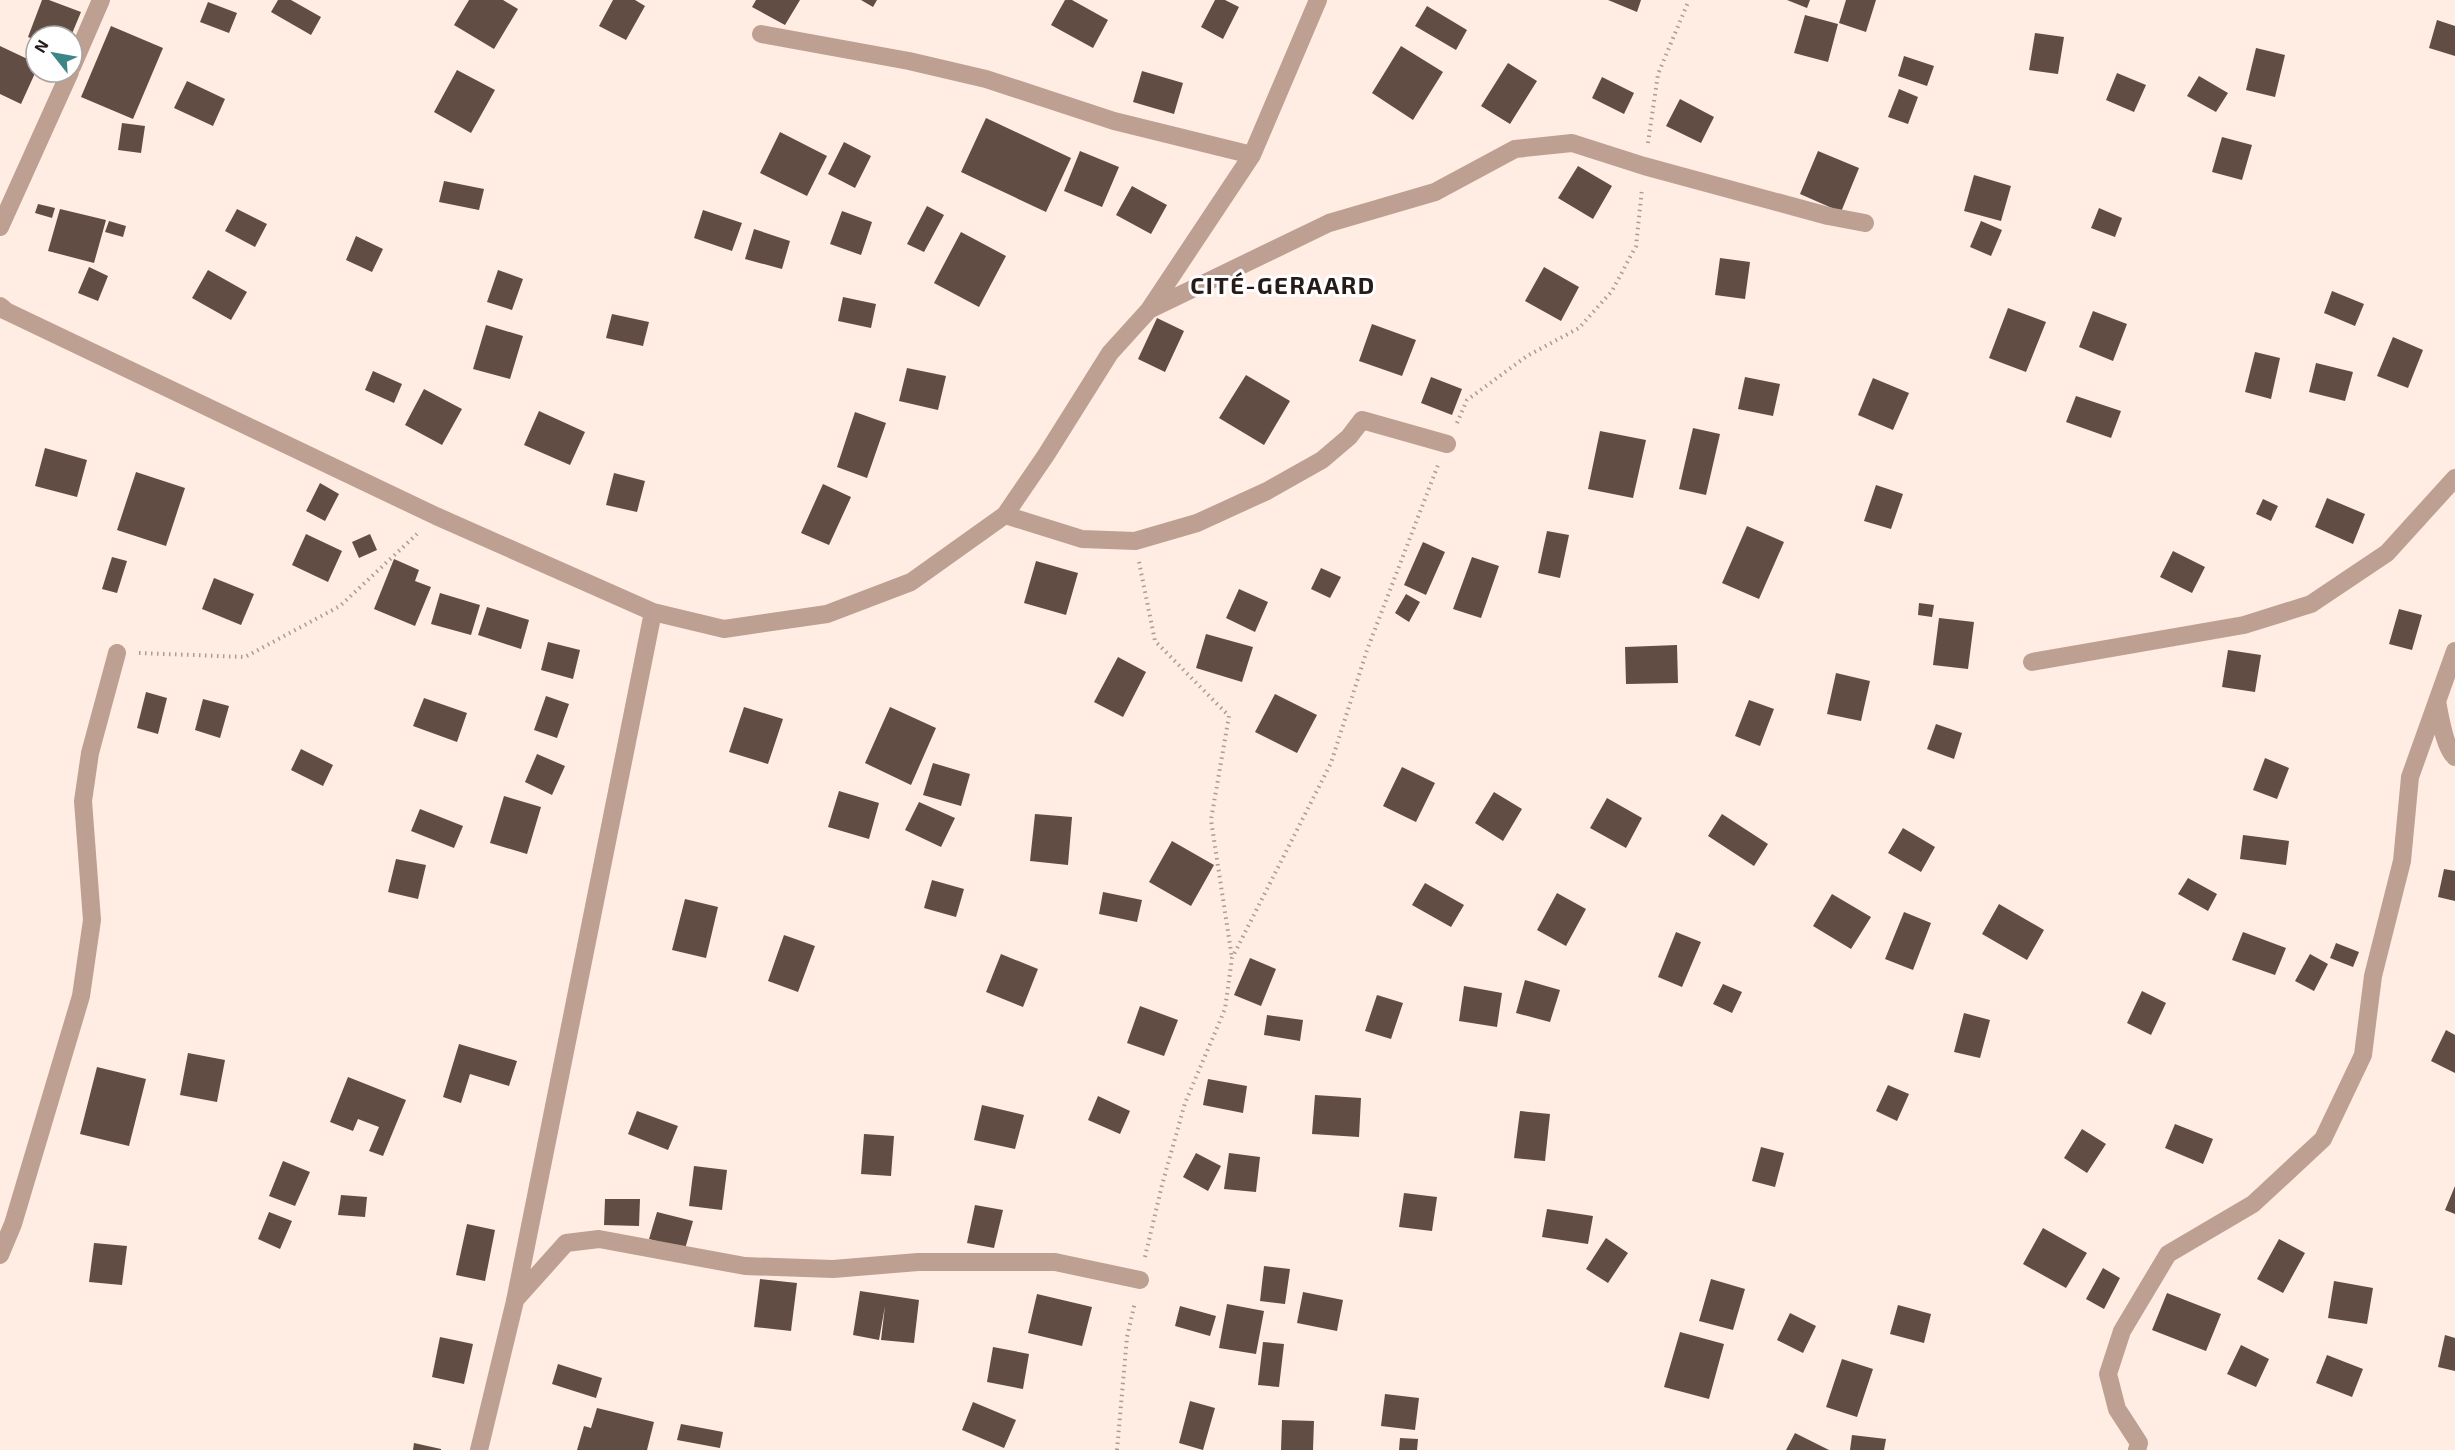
<svg xmlns="http://www.w3.org/2000/svg" width="2455" height="1450" font-family="'Exo 2',sans-serif">
	<rect width="100%" height="100%" fill="#ffece3"/>
	<path fill="#614d44" d="M 42,0 L 49,0 L 81,12 L 71,36 L 36,36 L 36,40 L 28,37 Z
		M 278,0 L 291,0 L 321,17 L 311,35 L 271,12 Z
		M 469,0 L 503,0 L 518,9 L 494,49 L 454,25 Z
		M 613,0 L 635,0 L 645,6 L 626,40 L 599,26 Z
		M 756,0 L 800,0 L 785,25 L 752,7 Z
		M 861,0 L 877,0 L 873,7 Z
		M 1065,0 L 1072,0 L 1108,20 L 1093,48 L 1051,25 Z
		M 1215,0 L 1225,0 L 1239,7 L 1223,39 L 1201,27 Z
		M 1608,0 L 1641,0 L 1637,12 Z
		M 1787,0 L 1810,0 L 1807,8 Z
		M 1846,0 L 1876,0 L 1866,32 L 1839,23 Z
		M 208,2 L 237,13 L 229,33 L 200,22 Z
		M 1427,6 L 1467,30 L 1456,50 L 1415,26 Z
		M 1805,15 L 1838,24 L 1828,62 L 1794,53 Z
		M 2437,20 L 2455,26 L 2455,56 L 2429,48 Z
		M 111,26 L 163,48 L 133,119 L 81,97 Z
		M 2035,33 L 2064,37 L 2058,74 L 2029,70 Z
		M 0,46 L 36,63 L 36,71 L 21,104 L 0,94 Z
		M 1401,46 L 1443,72 L 1413,120 L 1372,93 Z
		M 2256,48 L 2285,55 L 2275,97 L 2246,90 Z
		M 1904,56 L 1934,66 L 1927,86 L 1898,76 Z
		M 1508,63 L 1537,81 L 1510,124 L 1481,106 Z
		M 457,70 L 495,90 L 471,133 L 434,112 Z
		M 1142,71 L 1183,83 L 1174,114 L 1133,102 Z
		M 2117,73 L 2146,85 L 2134,112 L 2106,100 Z
		M 2199,76 L 2228,93 L 2216,112 L 2187,96 Z
		M 1602,77 L 1634,93 L 1624,114 L 1592,98 Z
		M 187,81 L 225,99 L 213,126 L 174,108 Z
		M 1899,89 L 1918,97 L 1908,124 L 1888,117 Z
		M 1680,99 L 1714,117 L 1701,143 L 1666,126 Z
		M 986,118 L 1071,158 L 1046,212 L 961,172 Z
		M 122,123 L 145,126 L 141,153 L 118,150 Z
		M 780,132 L 827,156 L 807,196 L 760,173 Z
		M 2222,137 L 2252,145 L 2242,180 L 2212,172 Z
		M 844,142 L 871,156 L 855,188 L 828,174 Z
		M 1080,151 L 1119,167 L 1102,207 L 1064,191 Z
		M 1818,151 L 1859,168 L 1841,212 L 1800,194 Z
		M 1578,166 L 1612,186 L 1593,219 L 1558,198 Z
		M 1974,175 L 2011,186 L 2001,221 L 1964,211 Z
		M 444,181 L 484,189 L 479,210 L 439,202 Z
		M 1132,186 L 1167,205 L 1151,234 L 1116,215 Z
		M 38,204 L 55,208 L 52,218 L 35,213 Z
		M 927,206 L 944,215 L 924,252 L 907,244 Z
		M 2099,208 L 2122,218 L 2115,237 L 2091,228 Z
		M 60,209 L 106,220 L 94,263 L 48,251 Z
		M 237,209 L 267,224 L 255,247 L 225,231 Z
		M 703,210 L 742,223 L 732,251 L 694,238 Z
		M 842,211 L 872,222 L 861,255 L 830,244 Z
		M 109,221 L 126,226 L 123,237 L 105,232 Z
		M 1981,221 L 2002,230 L 1991,256 L 1970,247 Z
		M 754,229 L 790,241 L 782,269 L 745,259 Z
		M 961,232 L 1006,256 L 979,307 L 934,283 Z
		M 356,236 L 383,249 L 372,272 L 346,260 Z
		M 1720,258 L 1750,262 L 1745,299 L 1715,295 Z
		M 89,267 L 108,276 L 98,301 L 78,293 Z
		M 1544,267 L 1579,287 L 1561,321 L 1525,301 Z
		M 208,270 L 247,292 L 231,320 L 192,298 Z
		M 498,270 L 523,279 L 512,310 L 487,302 Z
		M 2332,291 L 2364,304 L 2355,326 L 2324,313 Z
		M 843,297 L 876,304 L 871,328 L 838,321 Z
		M 2008,308 L 2046,322 L 2026,372 L 1989,358 Z
		M 2093,311 L 2127,324 L 2113,361 L 2079,347 Z
		M 612,314 L 649,322 L 643,346 L 606,338 Z
		M 1157,318 L 1184,331 L 1165,372 L 1138,359 Z
		M 1372,324 L 1416,340 L 1402,376 L 1359,361 Z
		M 486,325 L 523,336 L 510,379 L 473,369 Z
		M 2393,337 L 2423,350 L 2408,388 L 2377,376 Z
		M 2255,352 L 2280,358 L 2271,399 L 2245,392 Z
		M 2316,363 L 2353,372 L 2345,401 L 2309,392 Z
		M 907,368 L 946,376 L 938,410 L 899,401 Z
		M 373,371 L 402,384 L 394,403 L 365,390 Z
		M 1246,375 L 1290,401 L 1264,445 L 1219,418 Z
		M 1431,377 L 1462,389 L 1452,415 L 1421,403 Z
		M 1745,377 L 1780,384 L 1773,416 L 1738,409 Z
		M 1873,378 L 1909,393 L 1893,430 L 1858,415 Z
		M 424,389 L 462,409 L 442,445 L 405,425 Z
		M 2076,396 L 2121,411 L 2111,438 L 2066,422 Z
		M 539,411 L 585,432 L 570,465 L 524,445 Z
		M 855,412 L 886,423 L 867,478 L 837,467 Z
		M 1693,428 L 1720,434 L 1706,495 L 1679,489 Z
		M 1600,431 L 1646,440 L 1633,498 L 1588,489 Z
		M 45,448 L 87,460 L 77,497 L 35,486 Z
		M 136,472 L 185,488 L 166,546 L 117,530 Z
		M 614,473 L 645,481 L 637,512 L 606,505 Z
		M 320,483 L 339,494 L 325,521 L 306,511 Z
		M 823,484 L 851,497 L 829,545 L 801,533 Z
		M 1876,485 L 1903,494 L 1891,529 L 1864,521 Z
		M 2327,498 L 2365,514 L 2353,544 L 2315,527 Z
		M 2263,499 L 2278,506 L 2271,521 L 2256,514 Z
		M 1747,526 L 1784,542 L 1759,599 L 1722,583 Z
		M 1547,531 L 1569,535 L 1560,578 L 1538,573 Z
		M 306,534 L 342,551 L 328,582 L 292,565 Z
		M 370,534 L 377,550 L 359,558 L 352,542 Z
		M 1423,542 L 1445,552 L 1426,595 L 1404,585 Z
		M 2173,551 L 2205,567 L 2192,593 L 2160,577 Z
		M 112,557 L 127,561 L 117,593 L 102,589 Z
		M 1472,557 L 1499,566 L 1481,618 L 1453,609 Z
		M 394,559 L 419,570 L 415,581 L 431,587 L 415,626 L 374,609 Z
		M 1036,561 L 1078,573 L 1066,615 L 1024,603 Z
		M 1321,568 L 1341,577 L 1330,598 L 1311,589 Z
		M 214,578 L 254,594 L 241,625 L 202,609 Z
		M 1239,589 L 1268,602 L 1255,632 L 1226,618 Z
		M 440,593 L 480,605 L 471,635 L 431,624 Z
		M 1406,594 L 1420,602 L 1409,622 L 1395,613 Z
		M 1919,603 L 1934,605 L 1932,617 L 1918,615 Z
		M 487,607 L 529,620 L 521,649 L 478,635 Z
		M 2399,609 L 2422,615 L 2412,650 L 2389,644 Z
		M 1939,618 L 1974,622 L 1968,669 L 1933,665 Z
		M 1206,634 L 1253,647 L 1242,682 L 1196,668 Z
		M 548,642 L 580,650 L 573,679 L 541,670 Z
		M 1677,645 L 1678,683 L 1626,684 L 1625,647 Z
		M 2228,650 L 2261,655 L 2255,692 L 2222,687 Z
		M 1118,657 L 1146,672 L 1123,717 L 1094,702 Z
		M 1836,673 L 1870,681 L 1861,721 L 1827,714 Z
		M 146,692 L 167,698 L 158,734 L 137,728 Z
		M 1275,694 L 1317,715 L 1297,753 L 1255,732 Z
		M 546,696 L 569,704 L 557,738 L 534,730 Z
		M 424,698 L 467,713 L 457,742 L 413,726 Z
		M 203,699 L 229,706 L 220,738 L 195,730 Z
		M 1749,700 L 1774,709 L 1760,746 L 1735,736 Z
		M 744,707 L 783,719 L 768,764 L 729,752 Z
		M 890,707 L 936,728 L 911,785 L 865,763 Z
		M 1936,724 L 1962,733 L 1954,759 L 1927,749 Z
		M 301,749 L 333,765 L 323,786 L 291,770 Z
		M 537,754 L 565,766 L 552,795 L 525,782 Z
		M 2265,758 L 2289,768 L 2277,799 L 2253,790 Z
		M 933,763 L 970,774 L 961,806 L 923,795 Z
		M 1402,767 L 1435,783 L 1416,822 L 1383,806 Z
		M 839,791 L 879,803 L 869,839 L 828,827 Z
		M 1494,792 L 1522,809 L 1503,841 L 1475,823 Z
		M 504,796 L 541,807 L 527,854 L 490,843 Z
		M 1607,798 L 1642,818 L 1626,848 L 1590,828 Z
		M 919,802 L 955,818 L 941,847 L 905,830 Z
		M 420,809 L 463,826 L 454,848 L 411,831 Z
		M 1035,814 L 1072,817 L 1068,865 L 1030,861 Z
		M 1722,814 L 1768,844 L 1754,866 L 1708,836 Z
		M 1903,828 L 1935,847 L 1921,872 L 1888,853 Z
		M 2243,835 L 2289,841 L 2286,865 L 2240,859 Z
		M 1172,841 L 1214,865 L 1191,906 L 1149,882 Z
		M 396,859 L 426,865 L 418,899 L 388,892 Z
		M 2444,869 L 2455,871 L 2455,901 L 2438,897 Z
		M 2188,878 L 2217,894 L 2208,911 L 2178,894 Z
		M 932,880 L 964,889 L 956,917 L 924,908 Z
		M 1425,883 L 1464,905 L 1451,927 L 1412,905 Z
		M 1103,892 L 1142,900 L 1137,922 L 1099,914 Z
		M 1557,893 L 1586,909 L 1566,946 L 1537,930 Z
		M 1832,894 L 1871,917 L 1851,949 L 1813,926 Z
		M 685,899 L 718,907 L 706,958 L 672,950 Z
		M 1999,904 L 2044,930 L 2027,960 L 1982,934 Z
		M 1904,912 L 1931,923 L 1913,970 L 1885,959 Z
		M 1676,932 L 1701,942 L 1682,987 L 1658,977 Z
		M 2243,932 L 2286,948 L 2275,975 L 2232,960 Z
		M 784,935 L 815,946 L 798,992 L 768,981 Z
		M 2336,943 L 2359,952 L 2353,967 L 2330,958 Z
		M 1001,954 L 1038,969 L 1023,1007 L 986,992 Z
		M 2310,954 L 2328,964 L 2314,991 L 2295,981 Z
		M 1250,958 L 1276,969 L 1261,1006 L 1234,995 Z
		M 1525,980 L 1560,990 L 1550,1022 L 1516,1013 Z
		M 1723,984 L 1742,992 L 1732,1013 L 1713,1004 Z
		M 1464,986 L 1502,993 L 1497,1027 L 1459,1021 Z
		M 2142,991 L 2166,1003 L 2151,1035 L 2127,1023 Z
		M 1377,995 L 1403,1003 L 1391,1039 L 1365,1031 Z
		M 1140,1006 L 1178,1020 L 1164,1056 L 1127,1043 Z
		M 1964,1013 L 1990,1020 L 1980,1058 L 1954,1052 Z
		M 1267,1015 L 1303,1020 L 1300,1041 L 1264,1035 Z
		M 2446,1030 L 2455,1035 L 2455,1073 L 2431,1061 Z
		M 459,1044 L 517,1061 L 509,1086 L 470,1074 L 461,1103 L 443,1097 Z
		M 188,1053 L 225,1060 L 217,1102 L 180,1095 Z
		M 97,1067 L 146,1079 L 129,1146 L 80,1134 Z
		M 348,1077 L 406,1100 L 383,1156 L 369,1151 L 379,1127 L 358,1119 L 353,1131 L 330,1122 Z
		M 1208,1079 L 1247,1086 L 1243,1113 L 1203,1105 Z
		M 1888,1085 L 1909,1094 L 1897,1121 L 1876,1111 Z
		M 1315,1095 L 1361,1098 L 1359,1137 L 1312,1134 Z
		M 1098,1096 L 1130,1111 L 1120,1134 L 1088,1120 Z
		M 982,1105 L 1024,1115 L 1015,1149 L 974,1140 Z
		M 637,1111 L 678,1126 L 668,1150 L 628,1134 Z
		M 1520,1111 L 1550,1114 L 1545,1161 L 1514,1158 Z
		M 2175,1124 L 2213,1139 L 2203,1164 L 2165,1148 Z
		M 2082,1129 L 2106,1144 L 2087,1173 L 2064,1158 Z
		M 864,1134 L 894,1136 L 891,1176 L 861,1174 Z
		M 1761,1147 L 1784,1153 L 1775,1187 L 1752,1181 Z
		M 1196,1153 L 1221,1166 L 1208,1191 L 1183,1177 Z
		M 1229,1153 L 1260,1157 L 1256,1192 L 1224,1189 Z
		M 283,1161 L 310,1172 L 295,1206 L 269,1196 Z
		M 694,1166 L 727,1170 L 722,1210 L 689,1206 Z
		M 2455,1186 L 2455,1214 L 2445,1210 Z
		M 1404,1193 L 1437,1197 L 1432,1231 L 1399,1227 Z
		M 341,1195 L 367,1197 L 365,1217 L 338,1215 Z
		M 605,1199 L 640,1199 L 639,1226 L 604,1225 Z
		M 975,1205 L 1003,1210 L 994,1248 L 967,1243 Z
		M 1547,1209 L 1593,1216 L 1588,1244 L 1542,1237 Z
		M 269,1212 L 292,1221 L 280,1249 L 258,1239 Z
		M 657,1212 L 693,1221 L 685,1249 L 649,1239 Z
		M 467,1224 L 495,1230 L 485,1281 L 456,1275 Z
		M 2043,1228 L 2087,1253 L 2066,1288 L 2023,1264 Z
		M 1606,1238 L 1628,1253 L 1608,1283 L 1586,1269 Z
		M 2279,1239 L 2305,1253 L 2283,1293 L 2257,1279 Z
		M 94,1243 L 127,1246 L 122,1285 L 89,1282 Z
		M 1264,1266 L 1290,1269 L 1285,1304 L 1260,1301 Z
		M 2103,1268 L 2120,1278 L 2104,1309 L 2086,1299 Z
		M 760,1279 L 797,1283 L 791,1331 L 754,1327 Z
		M 1711,1279 L 1745,1289 L 1733,1330 L 1699,1321 Z
		M 2334,1281 L 2373,1288 L 2367,1324 L 2328,1318 Z
		M 860,1291 L 919,1300 L 914,1343 L 881,1340 L 885,1306 L 879,1340 L 853,1335 Z
		M 1303,1292 L 1343,1300 L 1337,1331 L 1297,1323 Z
		M 2167,1293 L 2221,1314 L 2206,1351 L 2152,1330 Z
		M 1037,1294 L 1092,1307 L 1082,1346 L 1028,1333 Z
		M 1227,1304 L 1264,1311 L 1256,1354 L 1219,1348 Z
		M 1898,1305 L 1931,1314 L 1924,1343 L 1890,1334 Z
		M 1180,1306 L 1216,1316 L 1210,1336 L 1175,1326 Z
		M 1790,1313 L 1816,1326 L 1803,1353 L 1777,1340 Z
		M 1680,1332 L 1724,1344 L 1709,1399 L 1664,1387 Z
		M 2445,1335 L 2455,1338 L 2455,1371 L 2438,1367 Z
		M 440,1337 L 473,1344 L 464,1384 L 432,1377 Z
		M 1263,1342 L 1284,1344 L 1279,1387 L 1258,1385 Z
		M 2241,1345 L 2269,1359 L 2256,1387 L 2227,1374 Z
		M 993,1347 L 1029,1354 L 1023,1389 L 987,1382 Z
		M 2327,1355 L 2363,1369 L 2352,1397 L 2316,1383 Z
		M 1842,1359 L 1873,1369 L 1857,1417 L 1826,1407 Z
		M 558,1364 L 602,1378 L 596,1398 L 552,1384 Z
		M 1385,1394 L 1419,1398 L 1415,1430 L 1381,1426 Z
		M 1190,1401 L 1215,1408 L 1203,1450 L 1179,1443 Z
		M 973,1402 L 1016,1420 L 1004,1448 L 962,1430 Z
		M 597,1408 L 654,1422 L 647,1450 L 577,1450 L 584,1426 L 591,1428 Z
		M 1282,1420 L 1314,1421 L 1313,1450 L 1281,1450 Z
		M 681,1424 L 723,1432 L 720,1448 L 677,1440 Z
		M 1795,1433 L 1829,1450 L 1786,1450 Z
		M 1852,1435 L 1886,1439 L 1884,1450 L 1850,1450 Z
		M 1400,1438 L 1418,1439 L 1417,1450 L 1399,1450 Z
		M 414,1443 L 441,1449 L 441,1450 L 413,1450 Z"/>
	<g fill="none" stroke-linecap="round" stroke-linejoin="round">
		<path stroke="#aa9b94" stroke-width="4" stroke-dasharray="1.5 4.5" stroke-linecap="butt" d="M 1648,143 L 1658,74 L 1689,0
			M 1457,423 L 1467,400 L 1527,356 L 1579,328 L 1612,291 L 1636,246 L 1642,189
			M 1139,562 L 1155,641 L 1229,716 L 1211,820 L 1232,958
			M 139,653 L 245,657 L 340,606 L 417,534
			M 1145,1257 L 1162,1185 L 1185,1103 L 1225,1009 L 1232,958 L 1331,763 L 1367,650 L 1438,465
			M 1117,1450 L 1127,1337 L 1135,1302"/>
		<path stroke="#bda092" stroke-width="18" d="M 761,34 L 909,61 L 986,79 L 1114,121 L 1252,155
			M 72,67 L 101,0
			M 0,227 L 70,72
			M 0,306 L 6,311 L 436,516 L 653,612 L 724,629 L 827,614 L 911,582 L 1005,515 L 1046,455 L 1110,353 L 1149,310 L 1252,155 L 1318,0
			M 1151,309 L 1329,223 L 1435,192 L 1515,149 L 1572,143 L 1644,166 L 1828,216 L 1865,223
			M 1005,515 L 1082,539 L 1135,541 L 1197,523 L 1267,491 L 1322,460 L 1349,437 L 1362,420 L 1447,444
			M 2032,662 L 2244,625 L 2311,604 L 2387,553 L 2455,478
			M 2437,701 C 2440,716 2444,747 2455,757
			M 0,1255 L 13,1224 L 81,996 L 92,920 L 83,801 L 90,753 L 117,653
			M 515,1300 L 566,1243 L 599,1239 L 745,1266 L 833,1269 L 918,1262 L 1055,1262 L 1140,1280
			M 479,1450 L 515,1301 L 653,612
			M 2137,1450 L 2139,1443 L 2117,1409 L 2108,1374 L 2122,1331 L 2168,1254 L 2253,1204 L 2323,1139 L 2363,1055 L 2373,976 L 2402,861 L 2410,777 L 2455,651"/>
	</g>
	<g text-anchor="middle" stroke-width="6" stroke-linejoin="round" paint-order="stroke">
		<g font-size="24" font-weight="bold" letter-spacing="1.5" fill="#251c19" stroke="#fff">
			<text x="1283" y="294">CITÉ-GERAARD</text>
		</g>
	</g>
	<g transform="translate(54 54) rotate(301)"><circle r="28" fill="#ffffff" stroke="#a8a4a3" stroke-width="1.5"/>
	<path d="M0-4.5L10 22L0 15L-10 22Z" fill="#3d8686"/>
	<text y="-9" font-size="16" font-weight="bold" text-anchor="middle" fill="#251c19">N</text>
	</g>
</svg>
